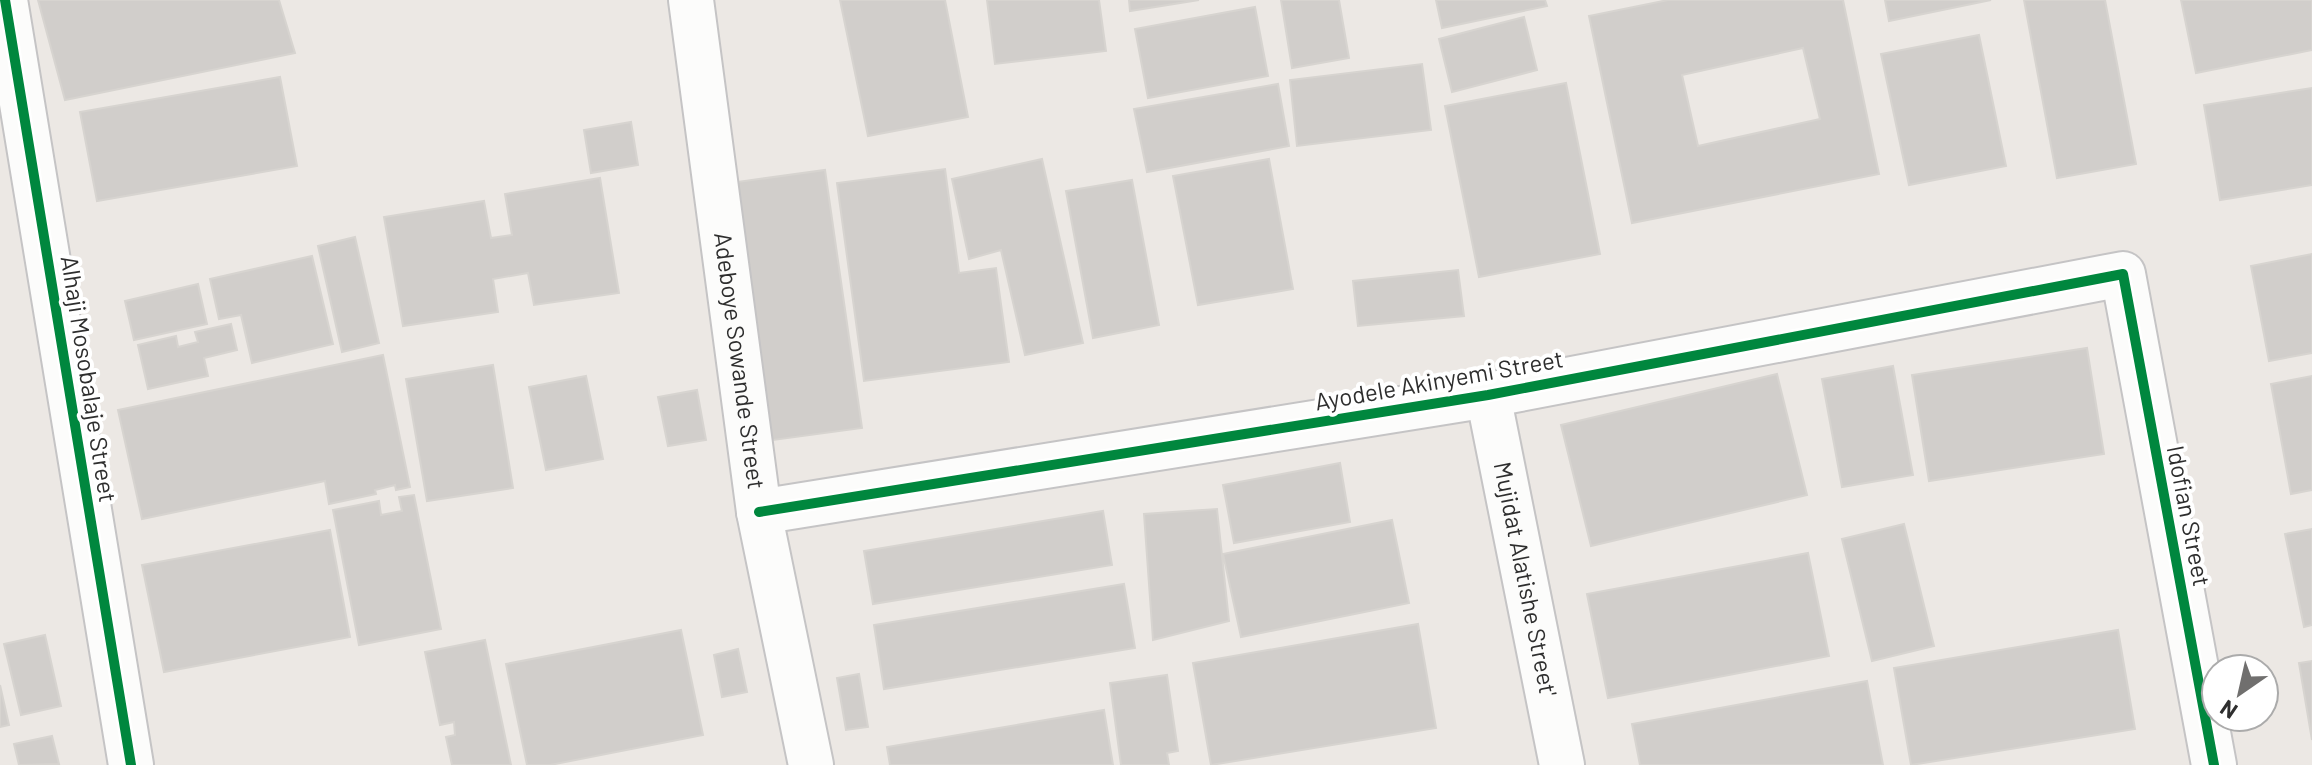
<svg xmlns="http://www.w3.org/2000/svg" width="2312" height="765" font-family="Barlow,sans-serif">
	<rect width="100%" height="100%" fill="#ece8e4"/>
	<path fill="#d1cecb" stroke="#d7d4d0" stroke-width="2" fill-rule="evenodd" d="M 38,0 L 279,0 L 295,53 L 65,100 Z
		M 840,0 L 945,0 L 968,117 L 868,136 Z
		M 987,0 L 1099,0 L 1106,51 L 995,64 Z
		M 1129,0 L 1199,0 L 1130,11 Z
		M 1281,0 L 1339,0 L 1349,58 L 1292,68 Z
		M 1436,0 L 1545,0 L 1547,6 L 1442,28 Z
		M 1668,0 L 1843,0 L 1879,174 L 1632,223 L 1589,16 ZM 1803,48 L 1820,119 L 1698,146 L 1682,75 Z
		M 1885,0 L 1991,0 L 1889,21 Z
		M 2024,0 L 2105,0 L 2136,164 L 2057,178 Z
		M 2181,0 L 2312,0 L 2312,50 L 2196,73 Z
		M 1255,7 L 1268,76 L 1148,98 L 1135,29 Z
		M 1524,17 L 1537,70 L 1452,92 L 1439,39 Z
		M 1979,35 L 2006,166 L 1909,185 L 1881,54 Z
		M 1422,64 L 1431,130 L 1297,146 L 1290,80 Z
		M 280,77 L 297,166 L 97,201 L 80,112 Z
		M 1566,83 L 1600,254 L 1479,277 L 1445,106 Z
		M 1278,84 L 1289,146 L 1147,172 L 1134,109 Z
		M 2312,88 L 2312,185 L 2220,200 L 2204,105 Z
		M 631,122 L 638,165 L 591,173 L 584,130 Z
		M 1042,159 L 1083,343 L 1025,355 L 1001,250 L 969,259 L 952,179 Z
		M 1269,159 L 1293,289 L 1198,305 L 1173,176 Z
		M 945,169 L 959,273 L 996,268 L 1009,362 L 864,381 L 837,183 Z
		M 825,170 L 862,428 L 766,441 L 730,183 Z
		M 600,178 L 619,293 L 534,305 L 528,273 L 493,279 L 498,312 L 403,326 L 384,217 L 484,201 L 491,238 L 512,235 L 505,194 Z
		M 1132,180 L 1159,325 L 1093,338 L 1066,191 Z
		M 355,237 L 379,343 L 342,352 L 318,246 Z
		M 2312,254 L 2312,353 L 2269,361 L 2251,266 Z
		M 312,256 L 333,344 L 252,363 L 241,315 L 219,319 L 210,279 Z
		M 1458,270 L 1464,316 L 1358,326 L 1353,281 Z
		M 198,284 L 207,324 L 134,340 L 125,301 Z
		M 231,324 L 237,350 L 204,358 L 208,376 L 148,389 L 138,345 L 176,336 L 178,347 L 198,342 L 195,332 Z
		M 2087,348 L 2104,454 L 1929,481 L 1912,375 Z
		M 383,355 L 410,487 L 396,490 L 395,485 L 375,490 L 376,494 L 329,504 L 325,481 L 142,519 L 118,410 Z
		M 493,365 L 513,488 L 427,501 L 406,379 Z
		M 1893,366 L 1913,475 L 1842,487 L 1822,379 Z
		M 1777,374 L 1807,495 L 1591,546 L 1561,425 Z
		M 586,376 L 603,459 L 546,470 L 529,387 Z
		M 2312,376 L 2312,490 L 2291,494 L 2271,384 Z
		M 697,390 L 706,440 L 668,446 L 658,397 Z
		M 1340,463 L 1350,522 L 1234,543 L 1223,485 Z
		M 414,495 L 441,629 L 359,645 L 333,510 L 379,501 L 381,515 L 402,511 L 399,497 Z
		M 1217,509 L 1229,621 L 1153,640 L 1144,514 Z
		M 1103,511 L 1112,565 L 873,604 L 864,551 Z
		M 1392,520 L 1409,603 L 1241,637 L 1223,554 Z
		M 1904,524 L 1934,646 L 1872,661 L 1842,539 Z
		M 2312,529 L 2312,625 L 2304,627 L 2285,534 Z
		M 330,530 L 350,637 L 164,672 L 142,565 Z
		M 1808,553 L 1829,656 L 1608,698 L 1587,594 Z
		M 1124,584 L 1135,648 L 884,689 L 874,625 Z
		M 1418,624 L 1436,728 L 1211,765 L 1193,663 Z
		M 681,630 L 703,735 L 550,765 L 527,765 L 506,664 Z
		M 2118,630 L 2135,729 L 1911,765 L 1894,668 Z
		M 45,635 L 61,706 L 21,715 L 4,644 Z
		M 485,640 L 511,765 L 452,765 L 446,737 L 455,735 L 454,722 L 440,725 L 425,652 Z
		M 738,649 L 747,692 L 722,697 L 714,655 Z
		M 2312,661 L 2312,740 L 2299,663 Z
		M 859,674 L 868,727 L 846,730 L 837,678 Z
		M 1167,675 L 1178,751 L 1167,753 L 1169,765 L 1121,765 L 1110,683 Z
		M 1867,681 L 1883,765 L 1640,765 L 1632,724 Z
		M 0,685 L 9,725 L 0,727 Z
		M 1104,710 L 1113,765 L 890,765 L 887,747 Z
		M 52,736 L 59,764 L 19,765 L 14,744 Z"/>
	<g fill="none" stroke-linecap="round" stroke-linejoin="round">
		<g stroke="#c5c4c5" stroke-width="48">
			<g id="minor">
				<path d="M 5,0 L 131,765"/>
				<path id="s1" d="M 691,0 L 759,512 L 811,765"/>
				<path id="s2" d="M 1488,395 L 1562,765"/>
				<path d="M 759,512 L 1488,395 L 2123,274 L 2214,765"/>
			</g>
		</g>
		<use href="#minor" stroke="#fcfcfb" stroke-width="44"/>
		<g stroke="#fff" stroke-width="15">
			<path id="cycleway" d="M 5,0 L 131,765
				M 759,512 L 1488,395 L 2123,274 L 2214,765"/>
		</g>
		<use href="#cycleway" stroke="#00873e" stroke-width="10"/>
	</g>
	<g text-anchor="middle" stroke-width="8" stroke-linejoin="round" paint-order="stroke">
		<g font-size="24" fill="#2e2e2e" stroke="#fff">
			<text dy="8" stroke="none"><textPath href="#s1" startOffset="364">Adeboye Sowande Street</textPath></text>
			<text transform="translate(88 379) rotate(81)" y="8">Alhaji Mosobalaje Street</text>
			<text transform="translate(1439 381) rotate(-10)" y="8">Ayodele Akinyemi Street</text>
			<text transform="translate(2188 516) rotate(79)" y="8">Idofian Street</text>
			<text dy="8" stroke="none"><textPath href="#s2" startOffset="188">Mujidat Alatishe Street'</textPath></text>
		</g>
	</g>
	<g transform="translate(2240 693) rotate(214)"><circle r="38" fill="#ffffff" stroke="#ababab" stroke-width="2"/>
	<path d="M0-6L14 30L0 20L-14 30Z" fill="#706f6e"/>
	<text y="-12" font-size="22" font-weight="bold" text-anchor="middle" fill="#2e2e2e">N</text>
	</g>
</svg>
